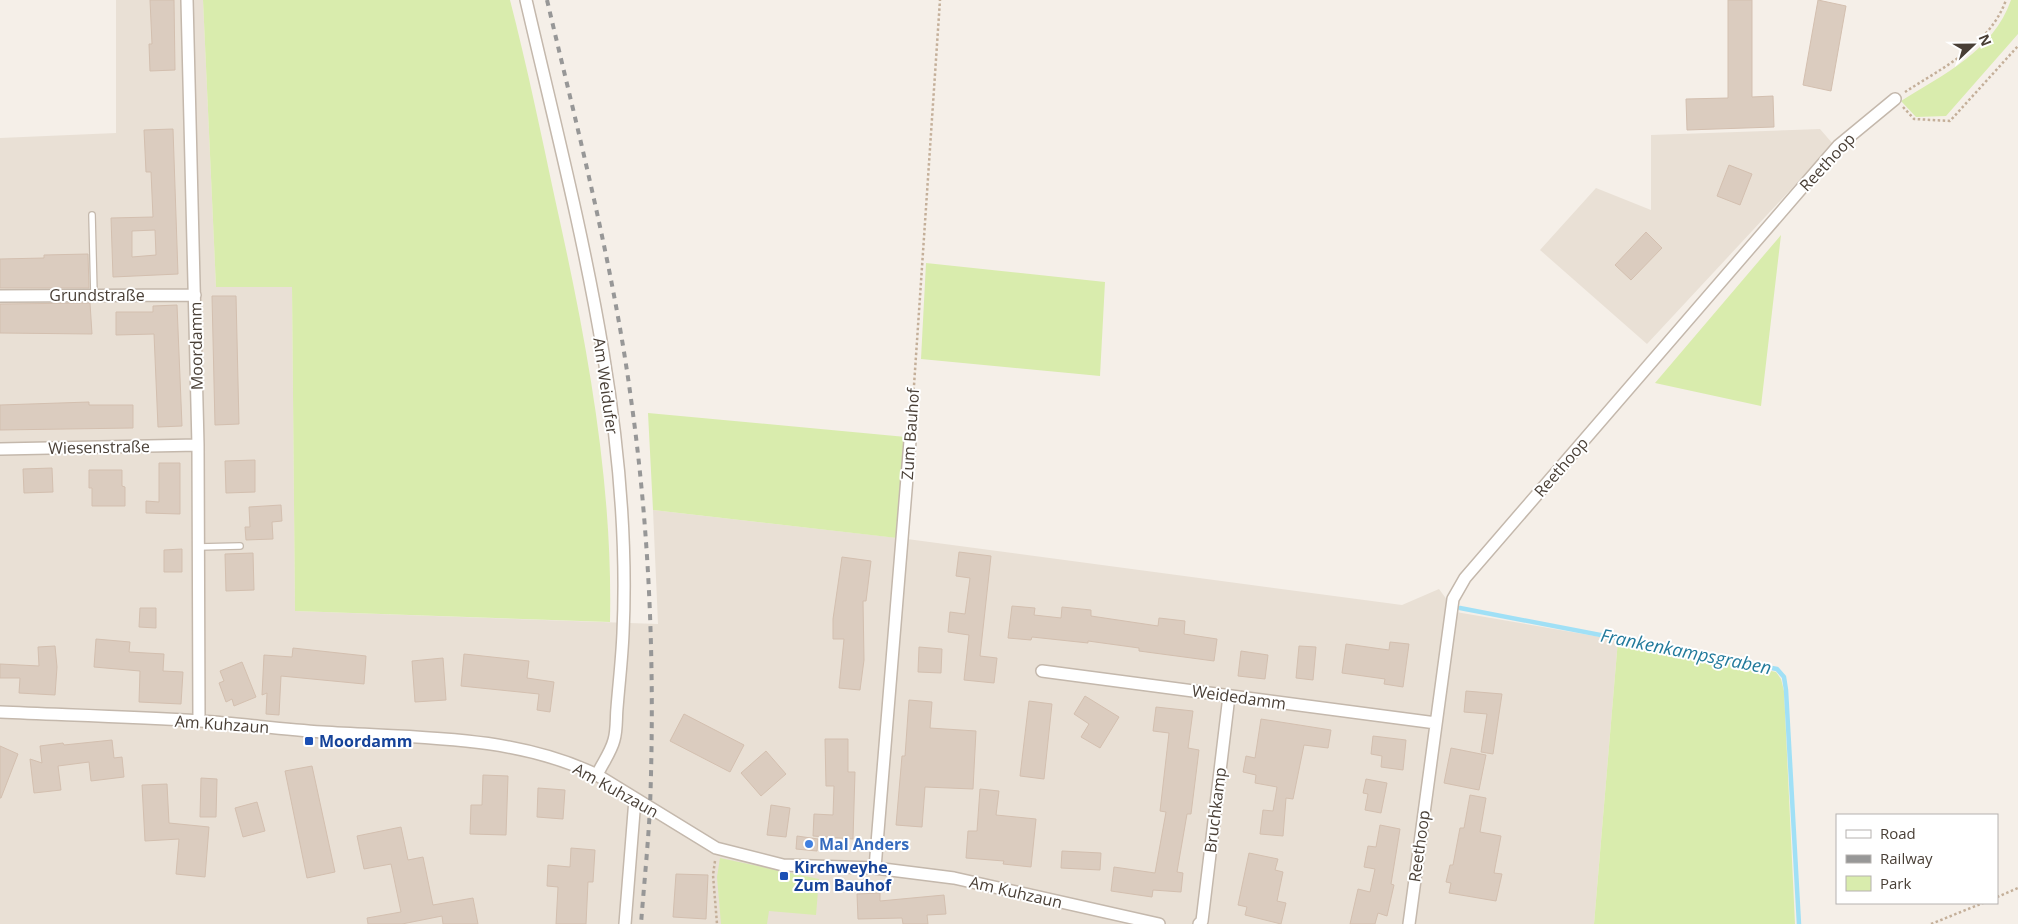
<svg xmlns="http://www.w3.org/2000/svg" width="2018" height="924" font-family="'Open Sans',sans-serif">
	<rect width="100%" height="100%" fill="#f5efe8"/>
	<path fill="#e9e0d5" d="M 116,0 L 203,0 L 216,287 L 292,287 L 295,611 L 658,624 L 653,510 L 907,539 L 1402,605 L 1439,589 L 1456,612 L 1618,640 L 1594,924 L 0,924 L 0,138 L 116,133 Z
		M 1820,129 L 1833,144 L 1647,344 L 1540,250 L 1596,188 L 1651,210 L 1651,135 Z"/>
	<path fill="#d9ecad" d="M 203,0 L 510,0 C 527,66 541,133 555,199 C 586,338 613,479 610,622 L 295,611 L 292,287 L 216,287 Z
		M 2011,0 L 2018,0 L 2018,34 L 1946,116 L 1916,117 L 1901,101 C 1944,74 1993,51 2011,0 Z
		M 1781,235 L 1761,406 L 1655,383 Z
		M 926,263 L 1105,282 L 1100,376 L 921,359 Z
		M 648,413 L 906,437 L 897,538 L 653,510 Z
		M 1618,640 L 1776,672 L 1781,679 L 1784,691 L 1795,924 L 1594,924 Z
		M 720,858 L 819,879 L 816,915 L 769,911 L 767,924 L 721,924 L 717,877 Z"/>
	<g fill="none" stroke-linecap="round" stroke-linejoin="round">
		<path stroke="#a0e0f6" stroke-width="4.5" d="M 1460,608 L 1777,669 L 1784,677 L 1786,690 L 1799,924"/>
	</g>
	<path fill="#dbccbf" stroke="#d3bfaf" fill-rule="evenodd" d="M 150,0 L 174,0 L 175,70 L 150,71 L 149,44 L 152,44 Z
		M 1728,0 L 1752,0 L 1752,97 L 1773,96 L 1774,127 L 1687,130 L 1686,99 L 1728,98 Z
		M 1818,0 L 1846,6 L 1831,91 L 1803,85 Z
		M 173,129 L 178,274 L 113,277 L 111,218 L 153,217 L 151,172 L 146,172 L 144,130 ZM 155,230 L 156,255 L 132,257 L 132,231 Z
		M 1729,165 L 1752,174 L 1740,205 L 1717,196 Z
		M 1646,232 L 1662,248 L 1631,280 L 1615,265 Z
		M 88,254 L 89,288 L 0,288 L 0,259 L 44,258 L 44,255 Z
		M 212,296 L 236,296 L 239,424 L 215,425 Z
		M 90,303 L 92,334 L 0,333 L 0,304 Z
		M 177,305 L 182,426 L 158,427 L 154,334 L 116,335 L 116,312 L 153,312 L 153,306 Z
		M 89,402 L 89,405 L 133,405 L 133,428 L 0,430 L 0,405 Z
		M 255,460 L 255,492 L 226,493 L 225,461 Z
		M 159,463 L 180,463 L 180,514 L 146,513 L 146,501 L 159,502 Z
		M 52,468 L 53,492 L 24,493 L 23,469 Z
		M 89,470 L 122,470 L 122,486 L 125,487 L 125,506 L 92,506 L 92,488 L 89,488 Z
		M 281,505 L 282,521 L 272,522 L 273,539 L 246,540 L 245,527 L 250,527 L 249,507 Z
		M 182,549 L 182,572 L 164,572 L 164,550 Z
		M 959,552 L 991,556 L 980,656 L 997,658 L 994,683 L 964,680 L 969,635 L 948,632 L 950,612 L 965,614 L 970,578 L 956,576 Z
		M 253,553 L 254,590 L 226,591 L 225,554 Z
		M 842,557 L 871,561 L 866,601 L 863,601 L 864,660 L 860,690 L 839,688 L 844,639 L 833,639 L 833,619 Z
		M 1012,606 L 1035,608 L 1034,615 L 1061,618 L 1062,607 L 1091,610 L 1091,616 L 1158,626 L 1159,618 L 1185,621 L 1184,634 L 1217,639 L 1214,661 L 1139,651 L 1139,648 L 1088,641 L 1088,643 L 1032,637 L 1031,640 L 1008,638 Z
		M 140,608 L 156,608 L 156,628 L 139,627 Z
		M 96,639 L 130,642 L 129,652 L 164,654 L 163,671 L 183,672 L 181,704 L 139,702 L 140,671 L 94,667 Z
		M 1390,642 L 1409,644 L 1403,687 L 1384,684 L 1385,679 L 1342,673 L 1346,644 L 1389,650 Z
		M 55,646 L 57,667 L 55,695 L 19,693 L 20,678 L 0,678 L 0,664 L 39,666 L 38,647 Z
		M 1299,646 L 1316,647 L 1313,680 L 1296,678 Z
		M 919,647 L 942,649 L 941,673 L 918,672 Z
		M 293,648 L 366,656 L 364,684 L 281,676 L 279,715 L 266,714 L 267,693 L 262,695 L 264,655 L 292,657 Z
		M 1241,651 L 1268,655 L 1265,679 L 1238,676 Z
		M 464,654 L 529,661 L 527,678 L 554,682 L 550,712 L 537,710 L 539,694 L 461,686 Z
		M 443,658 L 446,700 L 415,702 L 412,661 Z
		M 242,662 L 256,697 L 234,706 L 232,699 L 226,702 L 219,683 L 224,681 L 220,671 Z
		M 1466,691 L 1502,694 L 1493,754 L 1481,752 L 1487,714 L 1464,712 Z
		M 1085,696 L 1119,717 L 1100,748 L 1081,737 L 1089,724 L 1074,714 Z
		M 909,700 L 932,702 L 930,728 L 976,731 L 973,789 L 925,787 L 922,827 L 896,825 L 902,756 L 905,756 Z
		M 1029,701 L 1052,704 L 1044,779 L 1020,776 Z
		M 1156,707 L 1193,711 L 1188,748 L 1199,750 L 1191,814 L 1187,814 L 1177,872 L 1183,873 L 1181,892 L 1153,890 L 1152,897 L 1111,891 L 1114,867 L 1155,873 L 1166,812 L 1160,811 L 1169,733 L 1153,731 Z
		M 684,714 L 744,745 L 730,772 L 670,741 Z
		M 1261,719 L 1331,730 L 1328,748 L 1304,745 L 1293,799 L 1286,798 L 1283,836 L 1260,834 L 1263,810 L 1273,811 L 1277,787 L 1255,783 L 1256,775 L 1243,772 L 1246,756 L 1255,758 Z
		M 1373,736 L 1406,740 L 1403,770 L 1381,767 L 1382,756 L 1371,754 Z
		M 825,739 L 848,739 L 848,772 L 855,772 L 853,839 L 813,836 L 814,814 L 833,815 L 834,786 L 826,786 Z
		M 112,740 L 114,758 L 122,757 L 124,777 L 91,781 L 89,762 L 58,766 L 61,790 L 34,793 L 30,759 L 42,763 L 40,746 L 63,743 L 64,745 Z
		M 0,746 L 18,754 L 1,798 L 0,798 Z
		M 1451,748 L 1486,755 L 1479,790 L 1444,783 Z
		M 766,751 L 786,774 L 761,796 L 741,773 Z
		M 312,766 L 335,872 L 307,878 L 285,771 Z
		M 483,775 L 508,776 L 506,835 L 470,834 L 471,805 L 482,805 Z
		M 201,778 L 217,779 L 216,817 L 200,817 Z
		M 1366,779 L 1387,783 L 1381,813 L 1365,810 L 1368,794 L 1363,793 Z
		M 167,784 L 169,823 L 209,827 L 205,877 L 176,874 L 179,839 L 145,841 L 142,785 Z
		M 538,788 L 565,790 L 563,819 L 537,817 Z
		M 980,789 L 999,791 L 996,815 L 1036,819 L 1031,867 L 1003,864 L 1004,861 L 966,858 L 968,831 L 977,831 Z
		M 1470,795 L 1486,798 L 1480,832 L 1501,836 L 1494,873 L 1502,874 L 1496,901 L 1449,893 L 1451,883 L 1446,882 L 1450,865 L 1453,865 L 1460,828 L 1464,828 Z
		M 257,802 L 265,831 L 243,837 L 235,808 Z
		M 771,805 L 790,808 L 786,837 L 767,835 Z
		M 1380,825 L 1400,829 L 1391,884 L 1394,885 L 1387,916 L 1378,913 L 1375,924 L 1350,924 L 1358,889 L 1370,892 L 1375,869 L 1364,867 L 1368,846 L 1376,847 Z
		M 401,827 L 408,860 L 423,857 L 433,905 L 473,898 L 478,924 L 443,924 L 442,916 L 402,924 L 368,924 L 367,918 L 401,912 L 391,864 L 364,869 L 357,836 Z
		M 797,836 L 818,839 L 817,851 L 796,849 Z
		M 571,848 L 595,850 L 593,882 L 588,882 L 586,924 L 556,924 L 558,887 L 547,886 L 548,865 L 570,867 Z
		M 1062,851 L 1101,853 L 1100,870 L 1061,868 Z
		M 1249,853 L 1278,859 L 1275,870 L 1283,872 L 1277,901 L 1286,903 L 1281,924 L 1245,915 L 1247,907 L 1238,905 Z
		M 676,874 L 708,875 L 706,919 L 673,917 Z
		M 880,893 L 880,901 L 944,895 L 946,914 L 927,915 L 928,924 L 903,924 L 902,918 L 858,919 L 857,894 Z"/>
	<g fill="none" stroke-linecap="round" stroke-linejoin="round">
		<g stroke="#c4b8ac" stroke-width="8">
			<path id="lane" d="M 92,215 L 94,295
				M 198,547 L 240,546"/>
		</g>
		<g stroke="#c4b8ac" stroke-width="14">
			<path id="street" d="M 187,0 L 198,445 L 199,721
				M 526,0 C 574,207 633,419 623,633 C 622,658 619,683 617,708 C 616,718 617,730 614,740 C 611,752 602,764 597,775
				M 0,296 L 195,295
				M 0,449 L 198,445
				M 1042,671 L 1436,723
				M 0,712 C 67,715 134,717 201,721 C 241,724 281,729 322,732 C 414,738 512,734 597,775 L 716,848 L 783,865 L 875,868 L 954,878 L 1159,924
				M 875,868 L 910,441
				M 625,924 L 635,799
				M 1199,924 L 1202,921 L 1229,696
				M 1409,924 L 1453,599 L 1465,578 L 1838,146 L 1895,99"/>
		</g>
		<path stroke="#c4af99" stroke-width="2.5" stroke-dasharray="2.5 2.5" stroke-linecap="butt" d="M 1905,92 C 1942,68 1990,45 2006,0
			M 1903,107 L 1914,119 L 1950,121 L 2018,46
			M 911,430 L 940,0
			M 715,861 L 713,875 L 717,924
			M 1997,897 L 2018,888
			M 1931,924 L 1983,903"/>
		<use href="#lane" stroke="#fff" stroke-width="5.5"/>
		<use href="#street" stroke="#fff" stroke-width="11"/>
		<path stroke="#979797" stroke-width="4" stroke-dasharray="6 6" stroke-linecap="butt" d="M 547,0 C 578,132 613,265 631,399 C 650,534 655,671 650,807 C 648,846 644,885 641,924"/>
	</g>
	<g fill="#1a4fb4" stroke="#fff" stroke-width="2">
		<rect x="304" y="736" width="10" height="10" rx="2.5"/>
		<rect x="779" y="871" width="10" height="10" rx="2.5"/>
	</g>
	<circle fill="#3f7fe0" stroke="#fff" stroke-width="2" cx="809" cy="844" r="5"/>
	<g text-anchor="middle" stroke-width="4" stroke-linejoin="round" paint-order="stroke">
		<g font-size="16" fill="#493f36" stroke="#fff">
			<text transform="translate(1827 162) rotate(-47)" y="6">Reethoop</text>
			<text x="97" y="301">Grundstraße</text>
			<text transform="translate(196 346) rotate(-91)" y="6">Moordamm</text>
			<text transform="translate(606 386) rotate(82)" y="6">Am Weidufer</text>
			<text transform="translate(910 434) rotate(-86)" y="6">Zum Bauhof</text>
			<text transform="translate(99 447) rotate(-1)" y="6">Wiesenstraße</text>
			<text transform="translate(1561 467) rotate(-49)" y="6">Reethoop</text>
			<text transform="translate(1239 697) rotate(8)" y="6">Weidedamm</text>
			<text transform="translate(222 724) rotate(4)" y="6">Am Kuhzaun</text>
			<text transform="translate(616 790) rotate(29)" y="6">Am Kuhzaun</text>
			<text transform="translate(1215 810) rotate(-83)" y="6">Bruchkamp</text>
			<text transform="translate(1419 846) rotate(-82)" y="6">Reethoop</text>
			<text transform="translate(1016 892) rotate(13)" y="6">Am Kuhzaun</text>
		</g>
		<g font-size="16" font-weight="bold" fill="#164399" stroke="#fff" text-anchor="start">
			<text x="319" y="747">Moordamm</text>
			<text x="794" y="873">Kirchweyhe,<tspan x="794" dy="18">Zum Bauhof</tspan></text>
		</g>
		<g font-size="16" font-weight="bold" fill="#366cbe" stroke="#fff" text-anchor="start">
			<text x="819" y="850">Mal Anders</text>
		</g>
		<g font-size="18" font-style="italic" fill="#227a9b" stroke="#fff">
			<text transform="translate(1686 652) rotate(11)" y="6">Frankenkampsgraben</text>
		</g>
	</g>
	<rect x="1836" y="814" width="162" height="90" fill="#ffffff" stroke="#b6b2af"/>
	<rect x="1846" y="830" width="25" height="8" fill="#ffffff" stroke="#b6b2af"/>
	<text x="1880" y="839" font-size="15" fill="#493f36">Road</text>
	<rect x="1846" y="855" width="25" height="8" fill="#979797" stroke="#b6b2af"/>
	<text x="1880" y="864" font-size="15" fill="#493f36">Railway</text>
	<rect x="1846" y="876" width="25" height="15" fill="#d9ecad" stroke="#b6b2af"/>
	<text x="1880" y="889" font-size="15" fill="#493f36">Park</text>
	<g transform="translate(1973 45) rotate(68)" stroke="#ffffff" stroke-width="4" paint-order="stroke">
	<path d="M0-4L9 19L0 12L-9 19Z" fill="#493f36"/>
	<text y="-8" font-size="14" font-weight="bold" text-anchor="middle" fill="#493f36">N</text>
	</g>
</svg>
